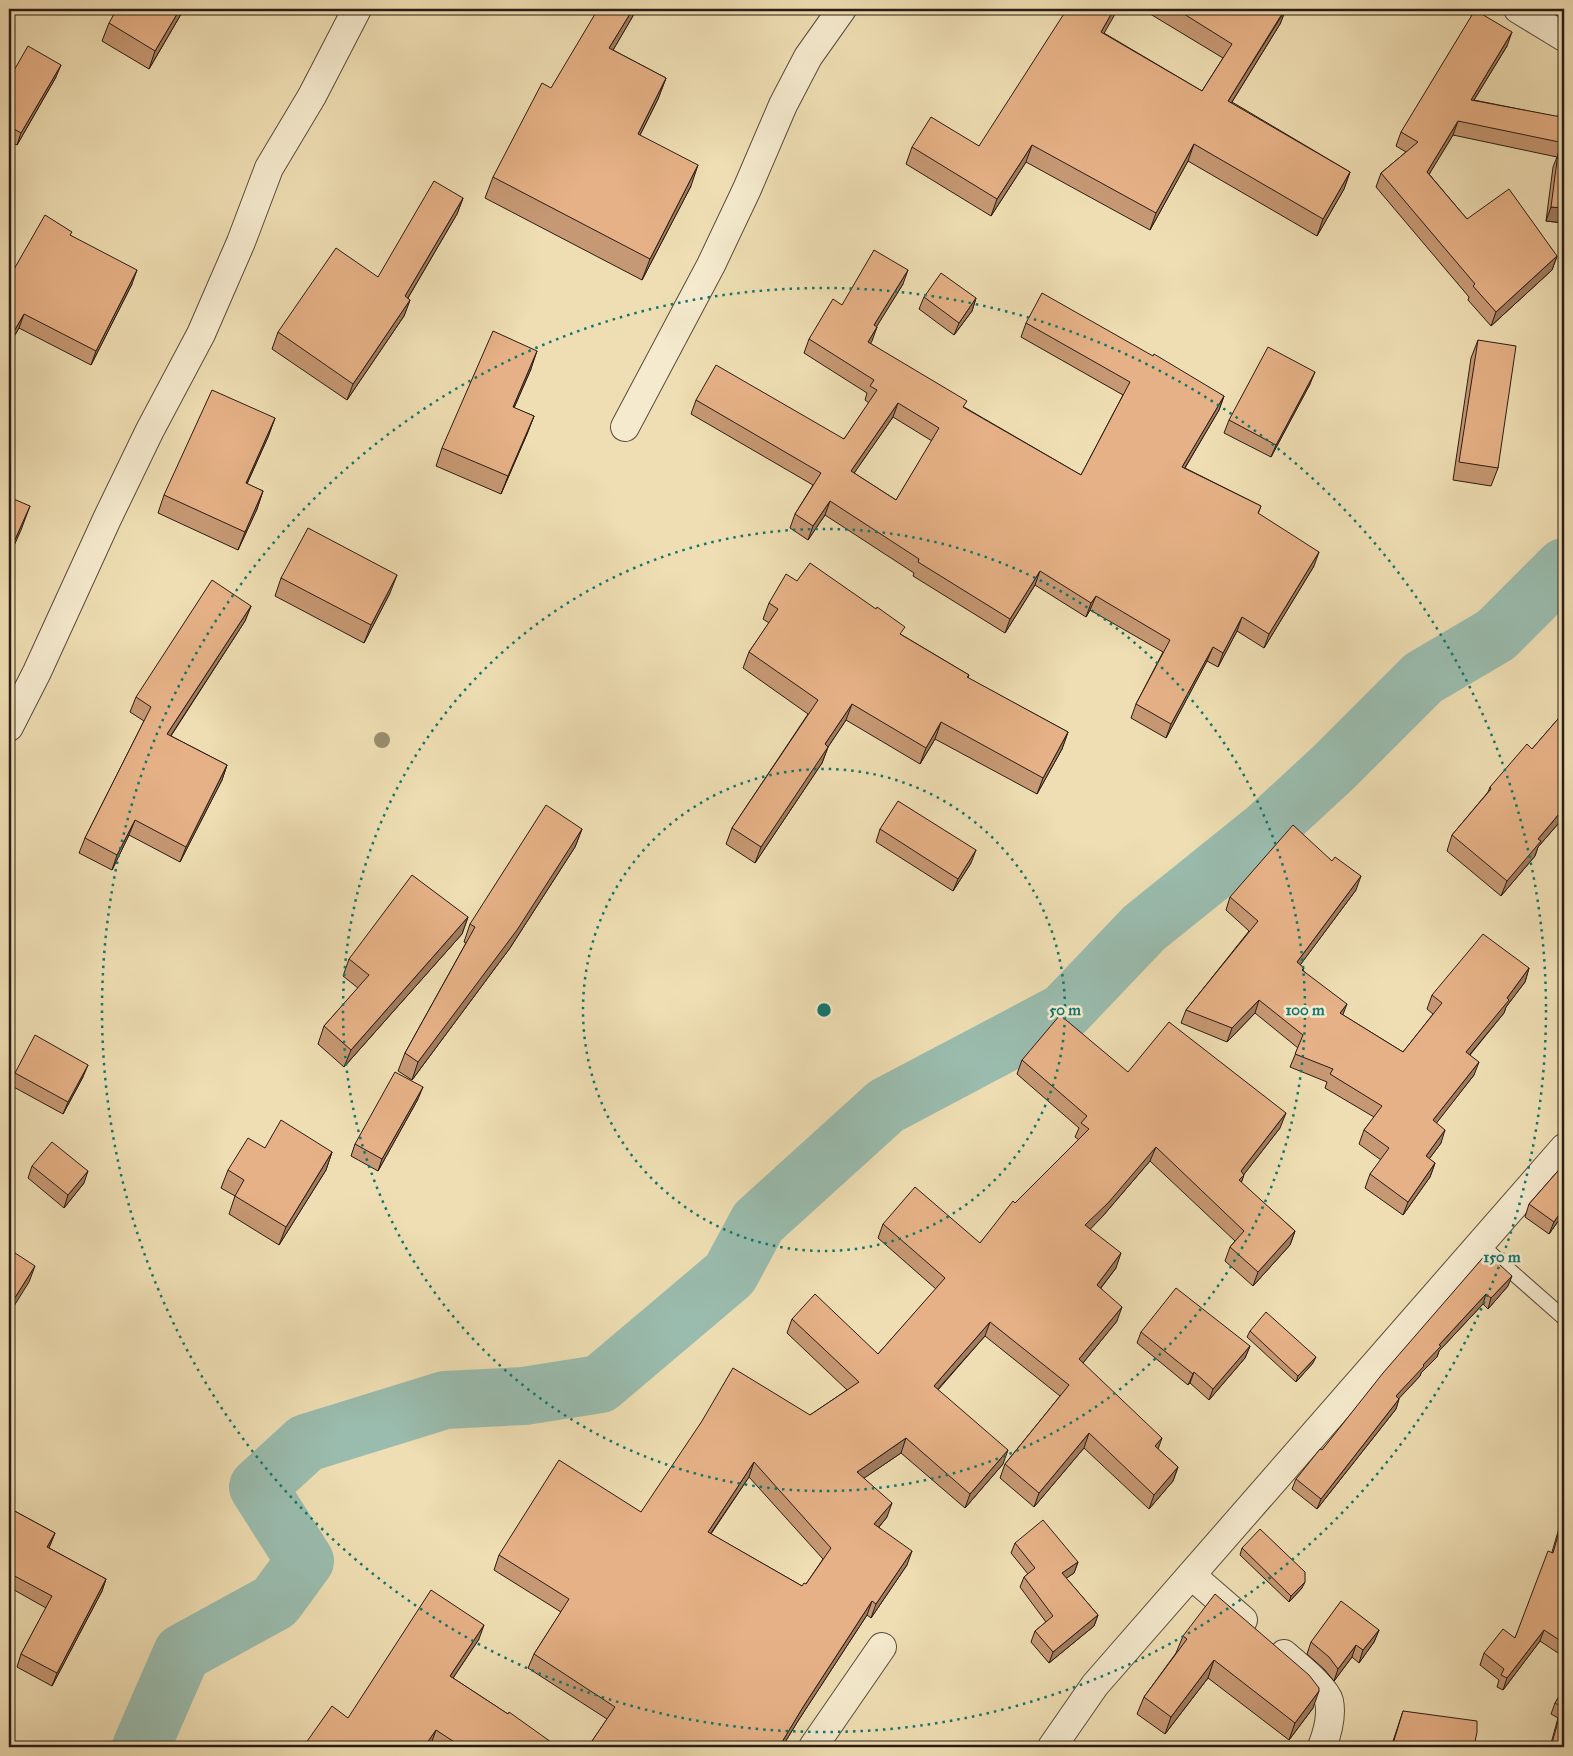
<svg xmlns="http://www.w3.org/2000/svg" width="1573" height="1756" font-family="'IM FELL Great Primer',serif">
	<rect width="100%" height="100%" fill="#efdeb3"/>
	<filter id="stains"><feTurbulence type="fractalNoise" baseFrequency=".004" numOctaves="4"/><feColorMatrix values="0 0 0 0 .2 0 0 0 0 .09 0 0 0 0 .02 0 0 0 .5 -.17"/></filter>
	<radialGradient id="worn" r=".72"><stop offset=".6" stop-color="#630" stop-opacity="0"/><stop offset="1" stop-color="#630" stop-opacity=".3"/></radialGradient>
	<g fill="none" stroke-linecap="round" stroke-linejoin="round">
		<path stroke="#9abcae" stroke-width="58" d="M 141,1747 L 182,1653 L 275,1602 L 305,1561 L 258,1487 L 306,1443 L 445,1400 L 524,1396 L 600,1384 L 730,1274 L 758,1222 L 886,1106 L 1064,1012 L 1144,928 L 1267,829 L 1334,767 L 1423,678 L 1496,635 L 1564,567"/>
		<g stroke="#5b4c3c" stroke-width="16">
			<path id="service" d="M 1480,1244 L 1564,1318"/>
		</g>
		<g stroke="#5b4c3c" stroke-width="30">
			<path id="minor" d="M 1518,9 L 1564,37
				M 625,427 L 711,265 L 747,189 L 783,105 L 808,57 L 842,9
				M 9,727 L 37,672 L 107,519 L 150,430 L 201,334 L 241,242 L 269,168 L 312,96 L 357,9
				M 1191,1575 L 1243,1620
				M 1284,1654 C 1295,1664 1326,1688 1329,1701 C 1332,1715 1327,1734 1322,1747
				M 813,1747 L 882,1647
				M 1052,1747 L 1095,1685 L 1564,1148"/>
		</g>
		<use href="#service" stroke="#f5eace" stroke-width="14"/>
		<use href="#minor" stroke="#f5eace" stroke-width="28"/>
	</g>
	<circle fill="#9a8f6f" cx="382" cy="740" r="8"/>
	<path fill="#c69873" stroke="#2a1c14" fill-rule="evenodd" d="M 184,9 L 149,69 L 102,41 L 109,23 Z
		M 637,9 L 613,50 L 666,78 L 658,99 L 640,135 L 691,186 L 642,280 L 485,198 L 493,177 Z
		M 1142,9 L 1286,9 L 1280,24 L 1232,102 L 1350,172 L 1344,189 L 1317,236 L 1188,161 L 1150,230 L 1026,162 L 991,216 L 906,164 L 912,147 L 979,146 L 1104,33 L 1202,91 L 1223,58 Z
		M 1507,46 L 1474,100 L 1558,117 L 1561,92 L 1564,84 L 1564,223 L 1546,221 L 1553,167 L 1557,157 L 1453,135 L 1429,174 L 1467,219 L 1557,256 L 1552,270 L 1491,326 L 1468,300 L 1469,297 L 1376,187 L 1381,173 L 1406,152 L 1396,146 L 1401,132 Z
		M 56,77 L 17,145 L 9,141 L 9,79 Z
		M 463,198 L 457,214 L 408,298 L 410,300 L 404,316 L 347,400 L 272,349 L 278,332 L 378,277 Z
		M 9,278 L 132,284 L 91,365 L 19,328 L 9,345 Z
		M 903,284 L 876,327 L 877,327 L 870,343 L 964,407 L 1081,475 L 1123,395 L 1021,337 L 1026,323 L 1224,396 L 1219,410 L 1185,468 L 1261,506 L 1258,514 L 1314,566 L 1264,648 L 1237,631 L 1218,667 L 1207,661 L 1166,738 L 1131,718 L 1136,704 L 1163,652 L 1090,610 L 1086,617 L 1035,585 L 1005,633 L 913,576 L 914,573 L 825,515 L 808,540 L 790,528 L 795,514 L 813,485 L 691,414 L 696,400 L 844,439 L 869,403 L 865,400 L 867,393 L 804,353 L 809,339 L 842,305 ZM 893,417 L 932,441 L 896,500 L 854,473 Z
		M 924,297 L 976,298 L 972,311 L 954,335 L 919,309 Z
		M 1478,340 L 1498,468 L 1491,486 L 1453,480 L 1471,358 Z
		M 531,369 L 514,408 L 534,416 L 527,434 L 501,494 L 436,466 L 442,448 Z
		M 1310,384 L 1271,457 L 1224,433 L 1229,420 Z
		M 275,418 L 268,437 L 247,484 L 263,491 L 257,509 L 238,550 L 158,513 L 164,495 Z
		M 281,578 L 390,593 L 364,643 L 275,596 Z
		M 797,581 L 902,635 L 969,675 L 968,678 L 1068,732 L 1062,749 L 1037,794 L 935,739 L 920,764 L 846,720 L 828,747 L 822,763 L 755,863 L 726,844 L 732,828 L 808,714 L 743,668 L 749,652 L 769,623 L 763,619 L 769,603 Z
		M 251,606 L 245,621 L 171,736 L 227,765 L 222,780 L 180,862 L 129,835 L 112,870 L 79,853 L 85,838 L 144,721 L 130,712 L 136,697 Z
		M 1564,712 L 1564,817 L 1538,847 L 1535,856 L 1501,896 L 1447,851 L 1452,835 L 1488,792 L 1490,787 L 1532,749 Z
		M 582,829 L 575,847 L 510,948 L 412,1080 L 398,1071 L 405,1053 L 466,943 L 464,942 L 470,924 Z
		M 880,829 L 971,863 L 953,891 L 876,842 Z
		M 1356,890 L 1300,965 L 1304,968 L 1303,970 L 1343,1015 L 1403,1052 L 1433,1014 L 1427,1009 L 1432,995 L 1529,968 L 1525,982 L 1506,1007 L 1504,1013 L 1470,1055 L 1474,1075 L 1436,1123 L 1441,1143 L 1429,1159 L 1435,1163 L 1430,1177 L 1403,1215 L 1365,1188 L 1370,1174 L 1381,1160 L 1359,1144 L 1364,1130 L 1374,1117 L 1325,1088 L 1327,1082 L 1290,1067 L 1298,1048 L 1255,1013 L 1227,1042 L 1181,1023 L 1186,1010 L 1249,931 L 1226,910 L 1230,897 Z
		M 468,917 L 462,934 L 344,1067 L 318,1044 L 324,1026 L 358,988 L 343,976 L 349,959 Z
		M 1022,1060 L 1128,1072 L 1280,1128 L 1244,1174 L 1241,1183 L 1295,1231 L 1290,1245 L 1253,1286 L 1225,1261 L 1230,1247 L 1235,1241 L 1150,1161 L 1102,1217 L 1090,1229 L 1116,1268 L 1101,1288 L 1117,1321 L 1083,1363 L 1158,1449 L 1178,1467 L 1173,1481 L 1149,1509 L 1084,1448 L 1034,1507 L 1000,1478 L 1005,1464 L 1060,1396 L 985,1336 L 938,1390 L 1003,1464 L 965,1508 L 901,1453 L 864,1478 L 887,1517 L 879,1527 L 907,1565 L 871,1618 L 867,1615 L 798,1721 L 782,1747 L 588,1747 L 607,1719 L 528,1668 L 534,1654 L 561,1612 L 494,1570 L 499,1555 L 641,1512 L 810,1415 L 847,1390 L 787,1333 L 792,1319 L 878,1354 L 936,1289 L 878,1238 L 883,1224 L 980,1243 L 1015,1203 L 1079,1140 L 1075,1137 L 1079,1128 L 1017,1074 ZM 749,1477 L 823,1559 L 806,1584 L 802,1586 L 711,1534 Z
		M 15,1073 L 83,1077 L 63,1114 L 10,1085 Z
		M 418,1099 L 378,1171 L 351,1156 L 355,1144 Z
		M 265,1148 L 332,1152 L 326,1170 L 279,1245 L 229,1214 L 235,1196 L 221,1188 L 228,1170 Z
		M 1564,1164 L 1564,1213 L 1549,1234 L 1525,1217 L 1529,1204 Z
		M 32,1166 L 84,1183 L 64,1208 L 28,1178 Z
		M 1487,1253 L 1508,1286 L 1488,1309 L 1483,1304 L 1439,1351 L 1437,1357 L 1421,1373 L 1420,1376 L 1399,1398 L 1396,1409 L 1317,1509 L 1292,1489 L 1296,1479 L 1322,1450 Z
		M 1250,1331 L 1313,1363 L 1296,1382 L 1247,1337 Z
		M 1141,1332 L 1250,1346 L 1245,1358 L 1209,1400 L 1190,1383 L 1188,1385 L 1137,1343 Z
		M 9,1508 L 55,1533 L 49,1548 L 106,1579 L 102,1591 L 52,1686 L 17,1667 L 21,1654 L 46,1608 L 9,1587 Z
		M 1564,1514 L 1564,1657 L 1540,1641 L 1503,1690 L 1497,1687 L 1499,1680 L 1480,1665 L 1484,1653 L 1515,1638 L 1552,1552 L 1560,1525 Z
		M 1015,1543 L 1078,1562 L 1074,1573 L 1066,1578 L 1098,1615 L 1094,1626 L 1049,1663 L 1031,1642 L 1035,1631 L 1046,1622 L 1020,1587 L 1024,1577 L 1028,1574 L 1011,1553 Z
		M 1242,1548 L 1302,1588 L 1289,1602 L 1240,1555 Z
		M 1379,1630 L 1374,1642 L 1359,1663 L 1352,1657 L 1334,1681 L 1324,1669 L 1307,1654 L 1311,1642 Z
		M 1183,1636 L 1313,1708 L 1289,1740 L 1208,1678 L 1165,1734 L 1137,1714 L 1144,1697 L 1176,1653 Z
		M 479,1639 L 453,1678 L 558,1747 L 436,1747 L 431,1744 L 429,1747 L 303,1747 L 348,1718 Z
		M 1564,1688 L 1564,1747 L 1550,1747 L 1558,1718 L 1551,1714 L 1555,1703 Z
		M 1403,1711 L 1474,1747 L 1391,1747 Z"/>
	<path fill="#a17c5e" stroke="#2a1c14" d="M 180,9 L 184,9 L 149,69 L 155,51 Z
		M 633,9 L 637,9 L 602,69 L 609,48 Z
		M 1114,9 L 1118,9 L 1095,49 L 1101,32 Z
		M 1286,9 L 1280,24 L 1222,118 L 1228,101 Z
		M 1512,32 L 1507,46 L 1466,113 L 1471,100 Z
		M 61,65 L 56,77 L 17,145 L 21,133 Z
		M 666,78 L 658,99 L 630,155 L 638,134 Z
		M 1458,121 L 1453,135 L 1422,186 L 1427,172 Z
		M 1194,144 L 1188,161 L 1150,230 L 1156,213 Z
		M 1032,145 L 1026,162 L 991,216 L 997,199 Z
		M 698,165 L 691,186 L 642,280 L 650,259 Z
		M 1350,172 L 1344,189 L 1317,236 L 1323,219 Z
		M 463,198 L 457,214 L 399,313 L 405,296 Z
		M 1551,207 L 1564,208 L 1564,223 L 1546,221 Z
		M 1557,256 L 1552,270 L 1491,326 L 1496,312 Z
		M 137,270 L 132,284 L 91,365 L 96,351 Z
		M 908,270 L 903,284 L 869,339 L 874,325 Z
		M 976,298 L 972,311 L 954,335 L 959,323 Z
		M 410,300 L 404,316 L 347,400 L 353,384 Z
		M 24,314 L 19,328 L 9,345 L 9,340 Z
		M 877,327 L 872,341 L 863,356 L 868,342 Z
		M 537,351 L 531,369 L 506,426 L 513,407 Z
		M 1315,372 L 1310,384 L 1271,457 L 1276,445 Z
		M 1224,396 L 1219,410 L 1177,481 L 1182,467 Z
		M 898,403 L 893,417 L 846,485 L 851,471 Z
		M 534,416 L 527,434 L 501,494 L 508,476 Z
		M 275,418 L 268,437 L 239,501 L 246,483 Z
		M 263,491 L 257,509 L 238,550 L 245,532 Z
		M 830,501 L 825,515 L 808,540 L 813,526 Z
		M 30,506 L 21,530 L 9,557 L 9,553 Z
		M 1319,552 L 1314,566 L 1264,648 L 1269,634 Z
		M 1040,571 L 1035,585 L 1005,633 L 1010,619 Z
		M 397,575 L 390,593 L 364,643 L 371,625 Z
		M 1096,596 L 1090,610 L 1086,617 L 1091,603 Z
		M 251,606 L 245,621 L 162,749 L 167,734 Z
		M 1242,617 L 1237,631 L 1218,667 L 1223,653 Z
		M 1213,647 L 1207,661 L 1166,738 L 1171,724 Z
		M 852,704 L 846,720 L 828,747 L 822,763 L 755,863 L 761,847 L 825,744 Z
		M 941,722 L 935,739 L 920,764 L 926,748 Z
		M 1068,732 L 1062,749 L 1037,794 L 1043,778 Z
		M 227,765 L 222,780 L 180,862 L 186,847 Z
		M 1564,808 L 1564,817 L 1538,847 L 1535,856 L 1501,896 L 1507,881 L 1538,839 Z
		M 135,820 L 129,835 L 112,870 L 117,855 Z
		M 582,829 L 575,847 L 510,948 L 412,1080 L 418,1062 Z
		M 976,850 L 971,863 L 953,891 L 958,879 Z
		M 1361,876 L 1356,890 L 1292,976 L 1297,962 Z
		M 468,917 L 462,934 L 344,1067 L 351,1050 Z
		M 1529,968 L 1525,982 L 1506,1007 L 1504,1013 L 1461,1065 L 1466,1052 L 1507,998 Z
		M 1259,1000 L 1255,1013 L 1227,1042 L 1232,1028 Z
		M 1347,1004 L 1342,1017 L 1340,1013 Z
		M 1479,1062 L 1474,1075 L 1428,1134 L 1433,1120 Z
		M 88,1065 L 83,1077 L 63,1114 L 68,1102 Z
		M 423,1087 L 418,1099 L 378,1171 L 382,1159 Z
		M 1286,1113 L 1280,1128 L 1242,1177 L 1244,1175 L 1239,1189 L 1234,1195 L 1241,1171 Z
		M 1445,1130 L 1441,1143 L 1421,1170 L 1426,1156 Z
		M 1156,1147 L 1150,1161 L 1102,1217 L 1080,1240 L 1085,1225 Z
		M 332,1152 L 326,1170 L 279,1245 L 286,1227 Z
		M 1435,1163 L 1430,1177 L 1403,1215 L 1408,1202 Z
		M 88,1171 L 84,1183 L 64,1208 L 68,1195 Z
		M 1564,1207 L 1564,1213 L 1549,1234 L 1554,1222 Z
		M 1295,1231 L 1290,1245 L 1253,1286 L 1258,1272 Z
		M 1121,1253 L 1116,1268 L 1092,1299 L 1097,1285 Z
		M 35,1266 L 29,1282 L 9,1314 L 9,1307 Z
		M 1512,1276 L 1508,1286 L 1488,1309 L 1491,1298 Z
		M 1486,1294 L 1483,1304 L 1439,1351 L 1437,1357 L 1421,1373 L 1420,1376 L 1392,1406 L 1396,1396 L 1423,1365 L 1439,1345 Z
		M 1122,1307 L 1117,1321 L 1074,1374 L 1079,1359 Z
		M 990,1322 L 985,1336 L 928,1400 L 934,1386 Z
		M 1250,1346 L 1245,1358 L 1209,1400 L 1213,1389 Z
		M 1316,1357 L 1313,1363 L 1296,1382 L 1298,1376 Z
		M 1194,1372 L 1190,1383 L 1188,1385 L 1193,1374 Z
		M 1399,1399 L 1396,1409 L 1317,1509 L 1321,1499 Z
		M 1089,1433 L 1084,1448 L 1034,1507 L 1039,1493 Z
		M 906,1438 L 901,1453 L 851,1487 L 857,1472 Z
		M 1162,1438 L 1157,1452 L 1155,1446 Z
		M 1008,1450 L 1003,1464 L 965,1508 L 970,1494 Z
		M 754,1462 L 749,1477 L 702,1546 L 708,1532 Z
		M 1178,1467 L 1173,1481 L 1149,1509 L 1154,1495 Z
		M 892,1503 L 887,1517 L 869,1539 L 874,1524 Z
		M 55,1533 L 50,1545 L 43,1560 L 47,1547 Z
		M 912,1551 L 907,1565 L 871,1618 L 876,1604 Z
		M 1078,1562 L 1074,1573 L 1058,1584 L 1062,1573 Z
		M 106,1579 L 102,1591 L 52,1686 L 57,1673 Z
		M 1305,1582 L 1302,1588 L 1289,1602 L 1291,1596 Z
		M 872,1601 L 867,1615 L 798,1721 L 782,1747 L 779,1747 L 803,1707 Z
		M 1098,1615 L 1094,1626 L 1049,1663 L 1053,1652 Z
		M 484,1625 L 479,1639 L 445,1690 L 450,1676 Z
		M 1379,1630 L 1374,1642 L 1359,1663 L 1363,1650 Z
		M 1544,1630 L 1540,1641 L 1503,1690 L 1507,1678 Z
		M 1356,1645 L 1352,1657 L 1334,1681 L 1338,1669 Z
		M 1214,1660 L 1208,1678 L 1165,1734 L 1171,1717 Z
		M 1319,1691 L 1313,1708 L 1289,1740 L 1295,1723 Z
		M 436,1730 L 431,1744 L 429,1747 L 424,1747 Z"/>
	<path fill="#e6b186" stroke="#2a1c14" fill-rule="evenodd" d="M 117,9 L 180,9 L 155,51 L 109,23 Z
		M 598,9 L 633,9 L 609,48 L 666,78 L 638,134 L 698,165 L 650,259 L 493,177 L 542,83 L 551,88 Z
		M 1067,9 L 1069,10 L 1069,9 L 1114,9 L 1101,32 L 1202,91 L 1232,44 L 1176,9 L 1285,9 L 1228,101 L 1350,172 L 1323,219 L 1194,144 L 1156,213 L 1032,145 L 997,199 L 912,147 L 931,117 L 979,146 Z
		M 1475,10 L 1512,32 L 1471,100 L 1561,117 L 1564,95 L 1564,143 L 1458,121 L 1427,172 L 1467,219 L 1509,189 L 1557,256 L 1496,312 L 1473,286 L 1475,284 L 1381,173 L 1418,142 L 1401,132 Z
		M 28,46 L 61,65 L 21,133 L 9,126 L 9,79 Z
		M 1564,149 L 1564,208 L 1551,207 L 1558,153 Z
		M 434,181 L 463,198 L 405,296 L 410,300 L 353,384 L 278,332 L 336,248 L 378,277 Z
		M 45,215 L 72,232 L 70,235 L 137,270 L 96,351 L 24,314 L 9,340 L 9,278 Z
		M 874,250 L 908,270 L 874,325 L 877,327 L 868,342 L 967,401 L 963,407 L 1081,475 L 1130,382 L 1026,323 L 1042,293 L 1153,356 L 1154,354 L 1224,396 L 1182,467 L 1261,506 L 1258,513 L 1319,552 L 1269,634 L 1242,617 L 1223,653 L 1213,647 L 1171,724 L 1136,704 L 1170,640 L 1096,596 L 1091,603 L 1040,571 L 1010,619 L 918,562 L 919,559 L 830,501 L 813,526 L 795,514 L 821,473 L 696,400 L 716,365 L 844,439 L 877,390 L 870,386 L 874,380 L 809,339 L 833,299 L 842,305 ZM 898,403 L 939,428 L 896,500 L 851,471 Z
		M 941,273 L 976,298 L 959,323 L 924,297 Z
		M 493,331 L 537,351 L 513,407 L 534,416 L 508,476 L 442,448 Z
		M 1478,340 L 1516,346 L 1498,468 L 1459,462 Z
		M 1268,347 L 1315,372 L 1276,445 L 1229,420 Z
		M 212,390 L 275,418 L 246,483 L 263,491 L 245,532 L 164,495 Z
		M 9,497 L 30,506 L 9,553 Z
		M 308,528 L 397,575 L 371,625 L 281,578 Z
		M 810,563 L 876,609 L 877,607 L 905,627 L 900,634 L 969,675 L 967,677 L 1068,732 L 1043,778 L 941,722 L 926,748 L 852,704 L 825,744 L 828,747 L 761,847 L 732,828 L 818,700 L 749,652 L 778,609 L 769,603 L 786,574 L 797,581 Z
		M 212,580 L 251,606 L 167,734 L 227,765 L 186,847 L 135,820 L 117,855 L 85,838 L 151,707 L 136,697 Z
		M 1564,712 L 1564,808 L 1538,839 L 1541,841 L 1507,881 L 1452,835 L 1491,789 L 1490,787 L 1527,744 L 1532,749 Z
		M 898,801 L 976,850 L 958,879 L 880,829 Z
		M 546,805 L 582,829 L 517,930 L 418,1062 L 405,1053 L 475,927 L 470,924 Z
		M 1293,825 L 1332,861 L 1335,857 L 1361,876 L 1297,962 L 1304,968 L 1302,970 L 1347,1004 L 1340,1013 L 1403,1052 L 1442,1003 L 1432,995 L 1483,934 L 1529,968 L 1507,998 L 1509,1000 L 1466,1052 L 1479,1062 L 1433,1120 L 1445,1130 L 1426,1156 L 1435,1163 L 1408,1202 L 1370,1174 L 1389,1148 L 1364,1130 L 1382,1106 L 1330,1074 L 1333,1069 L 1295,1054 L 1303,1035 L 1259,1000 L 1232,1028 L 1186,1010 L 1258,921 L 1230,897 Z
		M 412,875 L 468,917 L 351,1050 L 324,1026 L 369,975 L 349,959 Z
		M 1060,1015 L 1128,1072 L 1169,1022 L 1286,1113 L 1241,1171 L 1244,1175 L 1239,1180 L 1295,1231 L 1258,1272 L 1230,1247 L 1244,1231 L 1156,1147 L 1108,1203 L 1085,1225 L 1121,1253 L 1097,1285 L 1122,1307 L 1079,1359 L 1162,1438 L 1155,1446 L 1178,1467 L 1154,1495 L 1089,1433 L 1039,1493 L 1005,1464 L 1069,1385 L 990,1322 L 934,1386 L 1008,1450 L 970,1494 L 906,1438 L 857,1472 L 892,1503 L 874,1524 L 912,1551 L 876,1604 L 872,1601 L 803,1707 L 779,1747 L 588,1747 L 615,1707 L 534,1654 L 569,1599 L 499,1555 L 559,1460 L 641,1512 L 702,1421 L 733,1368 L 810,1415 L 859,1382 L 792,1319 L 815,1294 L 878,1354 L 945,1278 L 883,1224 L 915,1187 L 980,1243 L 1013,1201 L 1015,1203 L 1089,1129 L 1081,1123 L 1087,1116 L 1022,1060 ZM 754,1462 L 831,1548 L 806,1584 L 804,1583 L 802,1586 L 708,1532 Z
		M 35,1035 L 88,1065 L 68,1102 L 15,1073 Z
		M 395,1072 L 423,1087 L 382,1159 L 355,1144 Z
		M 281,1120 L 332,1152 L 286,1227 L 235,1196 L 244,1180 L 228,1170 L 248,1138 L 265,1148 Z
		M 52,1142 L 88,1171 L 68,1195 L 32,1166 Z
		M 1564,1164 L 1564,1207 L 1554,1222 L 1529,1204 Z
		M 9,1249 L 35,1266 L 9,1307 Z
		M 1487,1253 L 1512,1276 L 1491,1298 L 1486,1294 L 1439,1345 L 1441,1346 L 1423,1365 L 1424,1366 L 1396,1396 L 1399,1399 L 1321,1499 L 1296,1479 L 1320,1449 L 1322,1450 L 1383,1373 Z
		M 1176,1288 L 1250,1346 L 1213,1389 L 1194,1372 L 1193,1374 L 1141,1332 Z
		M 9,1310 L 13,1312 L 9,1319 Z
		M 1266,1312 L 1316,1357 L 1298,1376 L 1250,1331 Z
		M 9,1508 L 55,1533 L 47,1547 L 106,1579 L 57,1673 L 21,1654 L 52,1596 L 9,1573 Z
		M 1564,1514 L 1564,1643 L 1544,1630 L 1507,1678 L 1501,1675 L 1504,1669 L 1484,1653 L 1503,1629 L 1515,1638 L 1548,1551 L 1553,1553 Z
		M 1043,1520 L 1078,1562 L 1062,1573 L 1098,1615 L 1053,1652 L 1035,1631 L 1053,1616 L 1024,1577 L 1035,1568 L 1015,1543 Z
		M 1260,1529 L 1305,1572 L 1305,1582 L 1291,1596 L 1242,1548 Z
		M 431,1590 L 484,1625 L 450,1676 L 508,1714 L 509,1712 L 558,1747 L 462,1747 L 436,1730 L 424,1747 L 303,1747 L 332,1706 L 348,1718 Z
		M 1215,1594 L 1309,1675 L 1319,1688 L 1319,1691 L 1295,1723 L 1214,1660 L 1171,1717 L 1144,1697 L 1187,1639 L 1183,1636 Z
		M 1341,1601 L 1379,1630 L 1363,1650 L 1356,1645 L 1338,1669 L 1329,1657 L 1311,1642 Z
		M 1564,1688 L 1564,1747 L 1551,1747 L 1562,1707 L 1555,1703 Z
		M 1403,1711 L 1477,1721 L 1477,1732 L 1474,1747 L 1392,1747 Z"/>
	<g fill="none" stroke="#0f766e" stroke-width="2.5" stroke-dasharray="2.5 5">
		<circle cx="824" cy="1010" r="241"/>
		<circle cx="824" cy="1010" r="481"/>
		<circle cx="824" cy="1010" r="722"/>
	</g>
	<circle cx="824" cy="1010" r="8" fill="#0f766e" stroke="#f5eace" stroke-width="2.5"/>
	<g font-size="15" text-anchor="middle" font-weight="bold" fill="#0f766e" stroke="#f5eace" stroke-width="5" stroke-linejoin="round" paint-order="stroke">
		<text x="1065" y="1015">50 m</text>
		<text x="1305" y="1015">100 m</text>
		<text x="1502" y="1262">150 m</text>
	</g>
	<rect width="1573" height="1756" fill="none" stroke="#efdeb3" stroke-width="30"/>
	<rect x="10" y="10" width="1553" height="1736" fill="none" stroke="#2a1c14" stroke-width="2.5"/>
	<rect x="15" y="15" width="1543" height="1726" fill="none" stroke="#2a1c14"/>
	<rect width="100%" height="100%" filter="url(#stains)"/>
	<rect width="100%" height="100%" fill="url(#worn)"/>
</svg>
